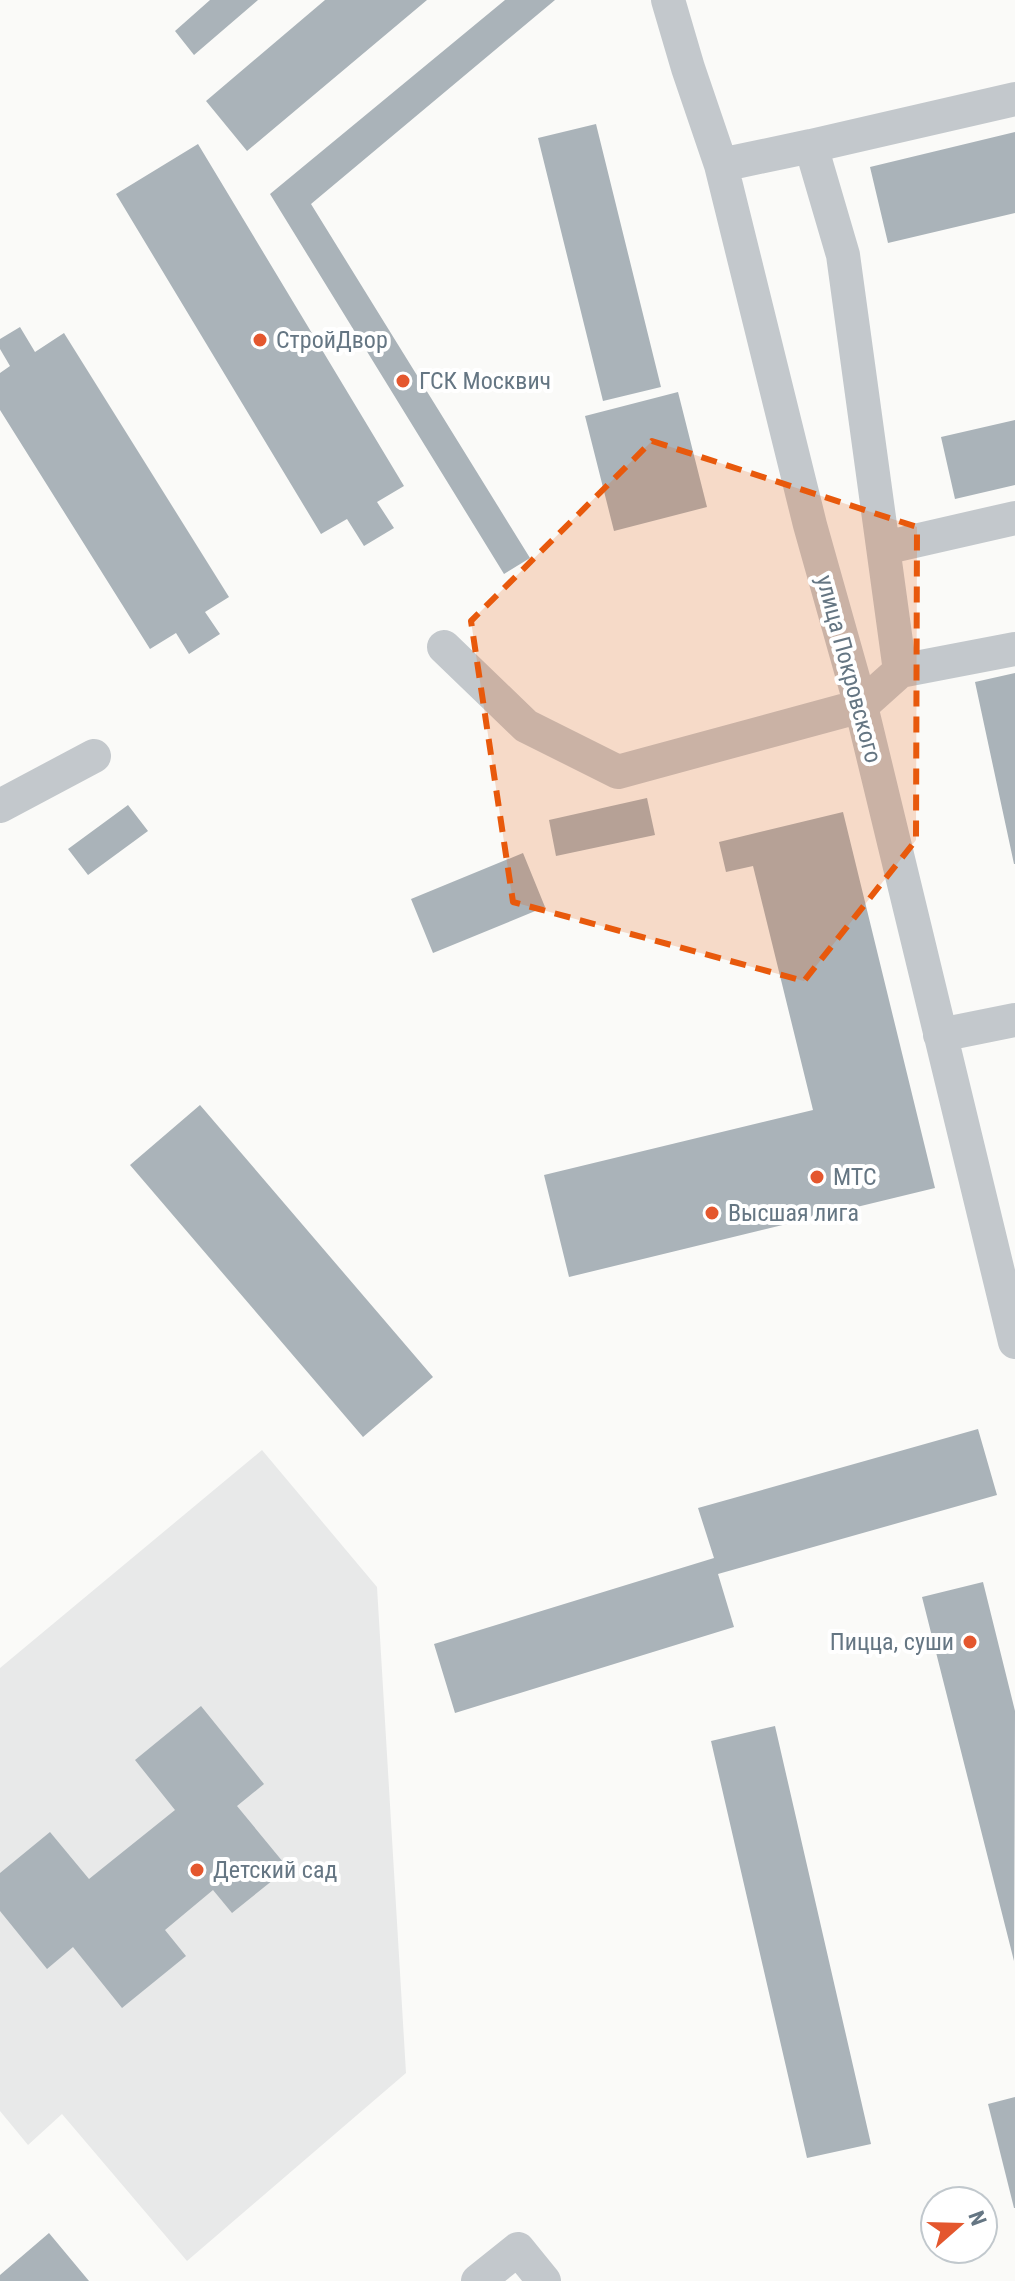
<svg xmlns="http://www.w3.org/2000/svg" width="1015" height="2281" font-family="'Roboto Condensed',sans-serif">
	<rect width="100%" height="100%" fill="#fafaf8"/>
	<path fill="#e8e9e9" d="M 262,1450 L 377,1587 L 406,2073 L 187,2261 L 62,2114 L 28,2145 L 0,2111 L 0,1668 Z"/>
	<path fill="#aab3b9" d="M 210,0 L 258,0 L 194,55 L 175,31 Z
		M 325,0 L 427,0 L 247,151 L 206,101 Z
		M 505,0 L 555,0 L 311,204 L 530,558 L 504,574 L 270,194 Z
		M 596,124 L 661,387 L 603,401 L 538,138 Z
		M 1015,132 L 1015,213 L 888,243 L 870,167 Z
		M 198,144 L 404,486 L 377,502 L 394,528 L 364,546 L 347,519 L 321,534 L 116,194 Z
		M 20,327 L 35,352 L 64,333 L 229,597 L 205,612 L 220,634 L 189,654 L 176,633 L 150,649 L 0,410 L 0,373 L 10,366 L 0,349 L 0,339 Z
		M 678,392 L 707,507 L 614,531 L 585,416 Z
		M 1015,420 L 1015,485 L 955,499 L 941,437 Z
		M 1015,673 L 1015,864 L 1014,864 L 975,682 Z
		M 647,798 L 655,835 L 556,856 L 549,820 Z
		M 128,805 L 148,831 L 88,875 L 68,849 Z
		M 843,812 L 935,1188 L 569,1277 L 544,1175 L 813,1110 L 753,866 L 726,872 L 719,842 Z
		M 523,853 L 545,907 L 433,953 L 411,899 Z
		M 200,1105 L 433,1377 L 363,1437 L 130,1165 Z
		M 978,1429 L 997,1495 L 718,1574 L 734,1627 L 455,1713 L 434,1644 L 714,1558 L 698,1508 Z
		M 983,1582 L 1015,1711 L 1014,1961 L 922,1597 Z
		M 201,1706 L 264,1784 L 237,1806 L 288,1868 L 232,1913 L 213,1890 L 165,1930 L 186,1956 L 122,2008 L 73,1947 L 47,1969 L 0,1911 L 0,1873 L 50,1832 L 89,1879 L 175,1810 L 135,1760 Z
		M 775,1726 L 871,2144 L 807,2158 L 711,1741 Z
		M 1015,2097 L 1015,2208 L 1014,2208 L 988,2104 Z
		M 49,2233 L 89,2281 L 0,2281 L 0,2275 Z"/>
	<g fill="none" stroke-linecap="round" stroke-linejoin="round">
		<path stroke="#c3c8cc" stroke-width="34" d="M 668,0 L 688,68 L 721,165 L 810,525 L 861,706 L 1015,1342
			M 811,146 L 1015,99
			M 884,548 L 1015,518
			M 444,647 L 526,726 L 618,772 L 861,706 L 900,671 L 843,255 L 811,146 L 721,165
			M 900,671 L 1015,649
			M 0,806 L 94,756
			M 940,1035 L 1015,1020
			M 478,2281 L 518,2249 L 544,2281"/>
	</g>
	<path fill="#e8590c" fill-opacity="0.2" stroke="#e8590c" stroke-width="6" stroke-dasharray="16 10" stroke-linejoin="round" d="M 652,441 L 917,527 L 916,840 L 804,981 L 513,902 L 471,621 Z"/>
	<g fill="#e4572e" stroke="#fff" stroke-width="3">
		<circle cx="260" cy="340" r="8"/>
		<circle cx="403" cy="381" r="8"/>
		<circle cx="817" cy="1177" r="8"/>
		<circle cx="712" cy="1213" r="8"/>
		<circle cx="970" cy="1642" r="8"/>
		<circle cx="197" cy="1870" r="8"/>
	</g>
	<g text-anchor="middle" stroke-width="8" stroke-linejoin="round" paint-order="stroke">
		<g font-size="24" fill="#657683" stroke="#fff" text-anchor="start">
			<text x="276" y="348">СтройДвор</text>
			<text x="419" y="389">ГСК Москвич</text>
			<text x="833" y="1185">МТС</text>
			<text x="728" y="1221">Высшая лига</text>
			<text x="954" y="1650" text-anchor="end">Пицца, суши</text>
			<text x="213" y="1878">Детский сад</text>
		</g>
		<g font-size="24" fill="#657683" stroke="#fff">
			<text transform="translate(849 669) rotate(75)" y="8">улица Покровского</text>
		</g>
	</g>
	<g transform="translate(959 2225) rotate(70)"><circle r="38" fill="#ffffff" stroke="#c1c8cd" stroke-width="2"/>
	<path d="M0-6L14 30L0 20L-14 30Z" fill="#e4572e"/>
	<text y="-12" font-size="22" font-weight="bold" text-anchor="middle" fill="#657683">N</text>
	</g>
</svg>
